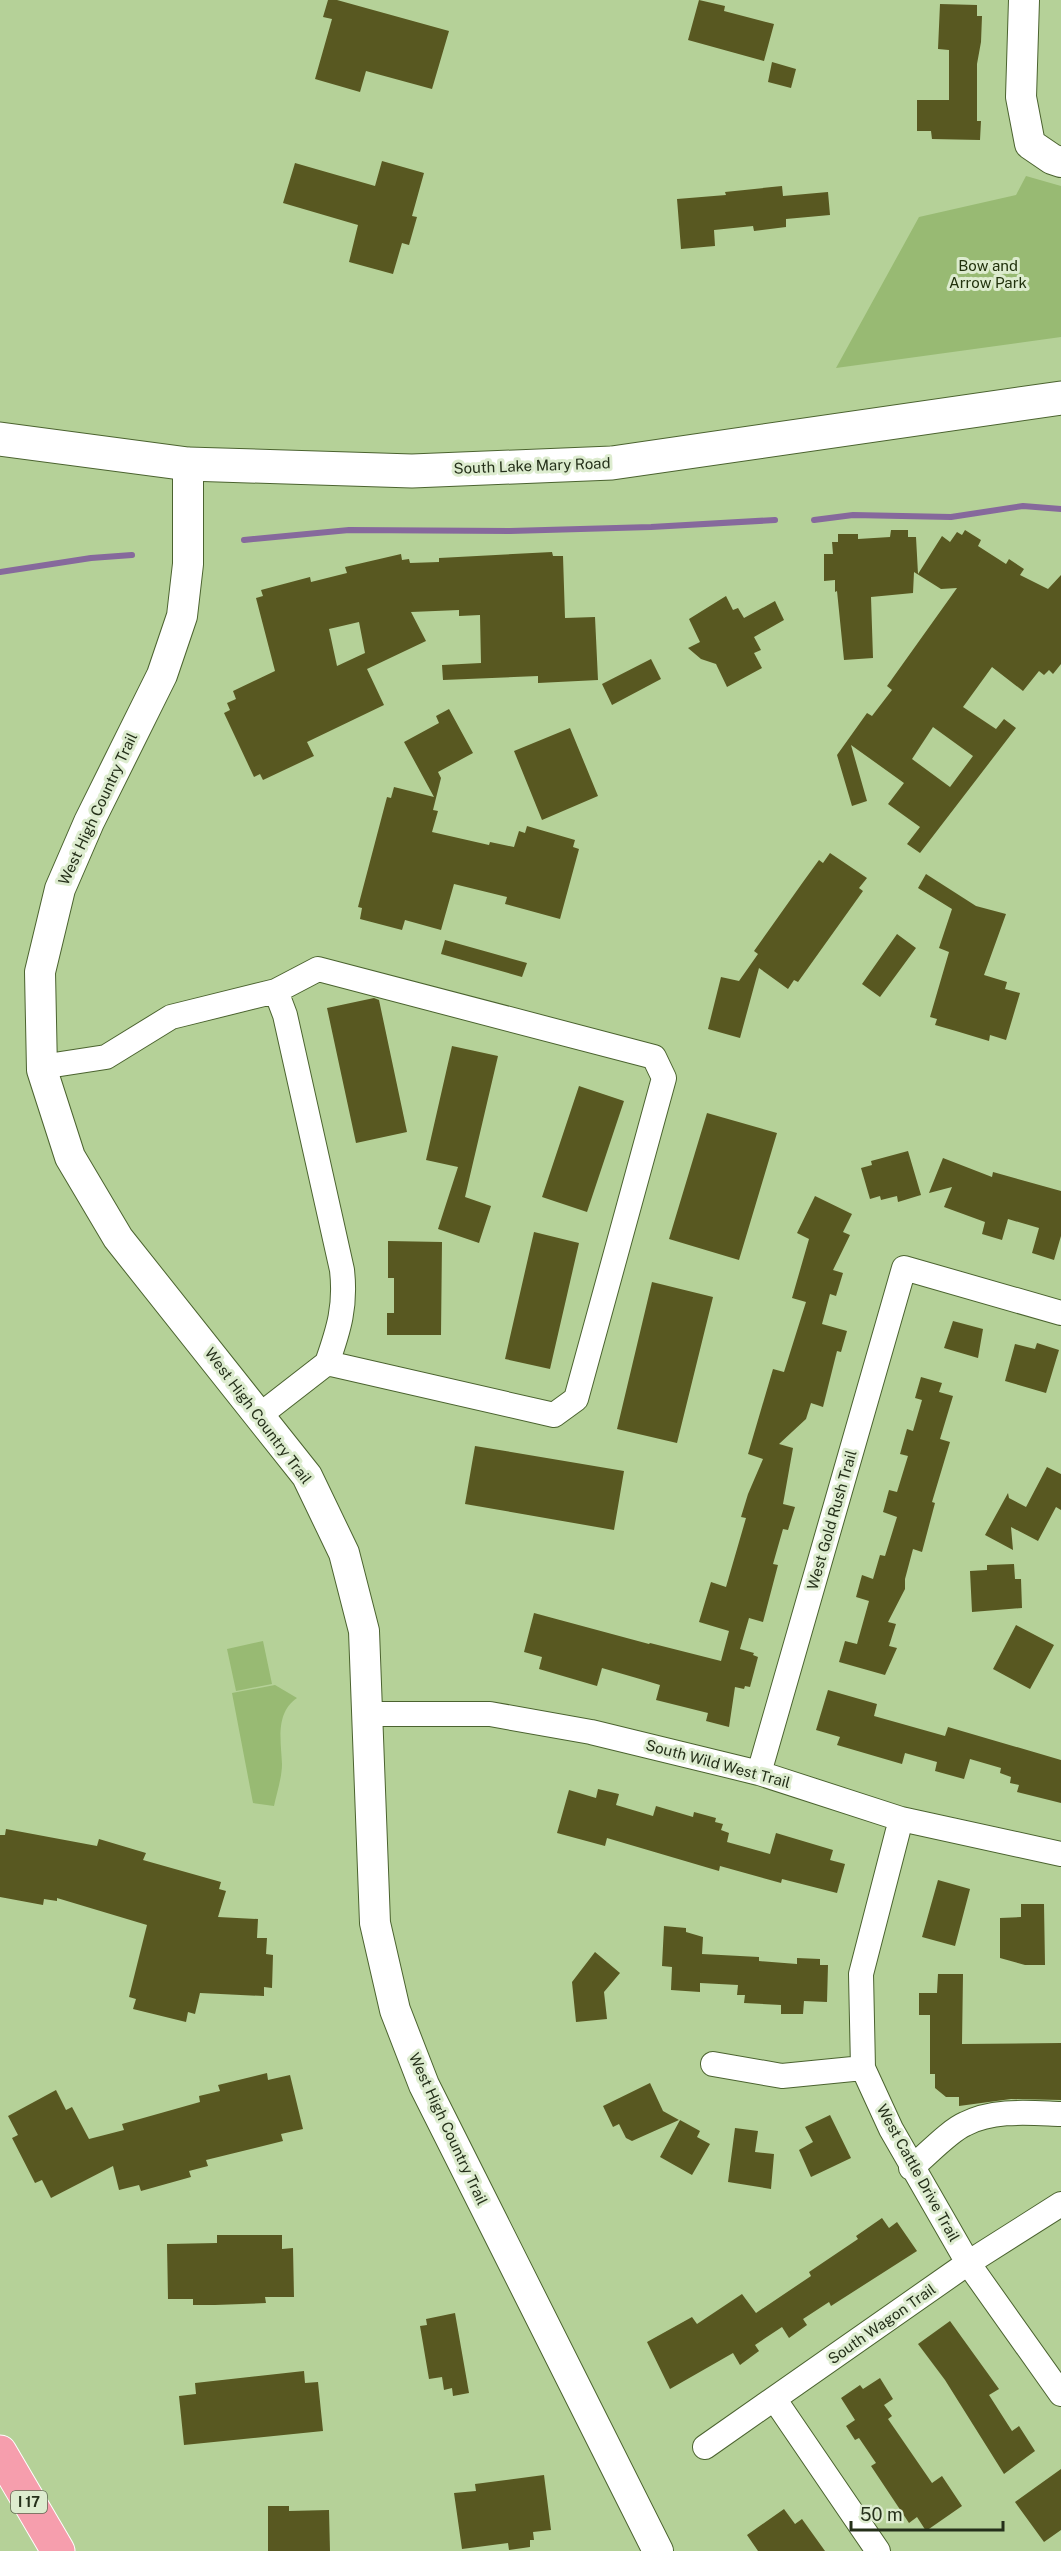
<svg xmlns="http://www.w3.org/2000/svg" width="1061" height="2551" font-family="'Public Sans',sans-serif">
	<rect width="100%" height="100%" fill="#b5d198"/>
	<path fill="#98ba73" d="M 1026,176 L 1061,186 L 1061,337 L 836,368 L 919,217 L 1016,195 Z
		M 263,1641 L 272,1684 L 236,1691 L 227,1649 Z
		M 275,1685 L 297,1698 C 275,1713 281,1741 282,1764 C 282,1777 277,1792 274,1806 L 253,1803 L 232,1693 Z"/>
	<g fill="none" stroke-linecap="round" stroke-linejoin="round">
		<path stroke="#86699c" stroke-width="6" d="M 814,520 L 853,515 L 951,517 L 1023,506 L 1061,509
			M 244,540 L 349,530 L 510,531 L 651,527 L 775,520
			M 0,572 L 91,558 L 132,555"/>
	</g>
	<path fill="#585821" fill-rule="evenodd" d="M 328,0 L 337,0 L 449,31 L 432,89 L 366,71 L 360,92 L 315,79 L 332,19 L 323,17 Z
		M 699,0 L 725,6 L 724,11 L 774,24 L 764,61 L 688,40 Z
		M 940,4 L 977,5 L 977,16 L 982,16 L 981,42 L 977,64 L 977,121 L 981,121 L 980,140 L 932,139 L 931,131 L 917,131 L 917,100 L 949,100 L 949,50 L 938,49 Z
		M 772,62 L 796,69 L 791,88 L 768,82 Z
		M 382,161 L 424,173 L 412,216 L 417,217 L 409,245 L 402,243 L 393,274 L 349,262 L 358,225 L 283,203 L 295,163 L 375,186 Z
		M 782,186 L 783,196 L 828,192 L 830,215 L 786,219 L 786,227 L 754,231 L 753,226 L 714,230 L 715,246 L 681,249 L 677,199 L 726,195 L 725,192 Z
		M 891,530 L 908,530 L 908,537 L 916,537 L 918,574 L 942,536 L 950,542 L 957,532 L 962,535 L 965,530 L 981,540 L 978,546 L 1006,564 L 1009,559 L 1024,569 L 1020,575 L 1048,589 L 1061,575 L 1061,664 L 1053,674 L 1049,670 L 1044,675 L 1039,671 L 1023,691 L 992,667 L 963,707 L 996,729 L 1004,719 L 1016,728 L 920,853 L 907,844 L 920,827 L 888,804 L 904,783 L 851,745 L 867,801 L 852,806 L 837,755 L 867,713 L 872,716 L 892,690 L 887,686 L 957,588 L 941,589 L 914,572 L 913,593 L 871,597 L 873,658 L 844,660 L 837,591 L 835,592 L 835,580 L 824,581 L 824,554 L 833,554 L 832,542 L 838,542 L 838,534 L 858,534 L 858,539 L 890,537 ZM 933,727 L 973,756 L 950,787 L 912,759 Z
		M 552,552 L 553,556 L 563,556 L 565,618 L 595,617 L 598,680 L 538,683 L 538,676 L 443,680 L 442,665 L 481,663 L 480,615 L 459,616 L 459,610 L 411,612 L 426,641 L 367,669 L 384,705 L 307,742 L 314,756 L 263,780 L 260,774 L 254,777 L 224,713 L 230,710 L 227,703 L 236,699 L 233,691 L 275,671 L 256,598 L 263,596 L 261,590 L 310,577 L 311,582 L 347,573 L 345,567 L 401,554 L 402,560 L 409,559 L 410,563 L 439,562 L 439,558 ZM 359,622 L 365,653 L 337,666 L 329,629 Z
		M 726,596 L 733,610 L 738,608 L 744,618 L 775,601 L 784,620 L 754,637 L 761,650 L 754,653 L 762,668 L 727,687 L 716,664 L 701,659 L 688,648 L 700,642 L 689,619 Z
		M 651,659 L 661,679 L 612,705 L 602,684 Z
		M 449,709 L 473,753 L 438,772 L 441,778 L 433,810 L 438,811 L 432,832 L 489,845 L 490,842 L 514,847 L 519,831 L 525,833 L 527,826 L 575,840 L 573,847 L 579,849 L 560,919 L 505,904 L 507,897 L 454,884 L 441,930 L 405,920 L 402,930 L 360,919 L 362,908 L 358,907 L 387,797 L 391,798 L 394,787 L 434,797 L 404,742 L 439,723 L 436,716 Z
		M 570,728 L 598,796 L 542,820 L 514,751 Z
		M 830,853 L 867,878 L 859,888 L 863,891 L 798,982 L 794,980 L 788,989 L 759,968 L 740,1038 L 708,1029 L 721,977 L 739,981 L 758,954 L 754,951 L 803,882 L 819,860 L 823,863 Z
		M 926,874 L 976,906 L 1006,914 L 984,975 L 1007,982 L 1005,989 L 1020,993 L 1006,1040 L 990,1035 L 989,1041 L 956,1031 L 935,1025 L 937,1019 L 930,1017 L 949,952 L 939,948 L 952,909 L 918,888 Z
		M 897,934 L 916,948 L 880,997 L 862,984 Z
		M 445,940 L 527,963 L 522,977 L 441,954 Z
		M 374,998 L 379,1000 L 407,1132 L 356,1143 L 327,1008 Z
		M 452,1046 L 498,1056 L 465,1197 L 491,1206 L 479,1243 L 438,1229 L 458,1167 L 426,1160 Z
		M 579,1086 L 624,1101 L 587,1212 L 542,1197 Z
		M 707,1113 L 777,1133 L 739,1260 L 669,1239 Z
		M 908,1151 L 921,1195 L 898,1202 L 897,1196 L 881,1200 L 880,1196 L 870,1199 L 861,1168 L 872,1165 L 871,1161 Z
		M 943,1158 L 992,1177 L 993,1172 L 1061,1191 L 1061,1236 L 1054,1260 L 1032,1253 L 1039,1228 L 1008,1219 L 1002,1240 L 982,1234 L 985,1222 L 944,1207 L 952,1187 L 929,1193 Z
		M 815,1196 L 852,1214 L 843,1232 L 850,1235 L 833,1270 L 843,1273 L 836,1296 L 830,1294 L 822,1324 L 847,1331 L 841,1352 L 837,1351 L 823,1407 L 811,1403 L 806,1419 L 779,1444 L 793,1448 L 783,1504 L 795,1507 L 788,1530 L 783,1529 L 773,1564 L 778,1565 L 763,1622 L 749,1618 L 740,1649 L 754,1653 L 753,1655 L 758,1657 L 750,1687 L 745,1686 L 744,1689 L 735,1687 L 729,1727 L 706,1721 L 708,1713 L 656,1700 L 660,1685 L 640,1679 L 602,1668 L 597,1686 L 539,1669 L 542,1657 L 524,1652 L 534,1613 L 649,1644 L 650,1643 L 721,1661 L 729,1631 L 699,1622 L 711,1582 L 726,1587 L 746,1518 L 741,1517 L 748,1494 L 763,1459 L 748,1454 L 773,1369 L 784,1372 L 806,1302 L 792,1298 L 809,1239 L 797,1233 Z
		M 534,1232 L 579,1243 L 550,1369 L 505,1359 Z
		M 388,1241 L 442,1242 L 441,1335 L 387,1335 L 387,1313 L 394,1313 L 394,1278 L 388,1278 Z
		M 652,1282 L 713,1297 L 677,1443 L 617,1429 Z
		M 953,1321 L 983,1329 L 978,1358 L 944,1348 Z
		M 1037,1343 L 1059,1350 L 1046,1393 L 1005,1381 L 1015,1344 L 1035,1349 Z
		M 921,1377 L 942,1383 L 939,1392 L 953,1396 L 940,1439 L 950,1442 L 932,1502 L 935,1503 L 922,1552 L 913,1549 L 905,1579 L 905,1589 L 888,1622 L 896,1624 L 889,1646 L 897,1648 L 885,1675 L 839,1662 L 845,1641 L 857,1644 L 869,1601 L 856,1597 L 862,1575 L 873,1579 L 880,1555 L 885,1556 L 897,1517 L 883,1512 L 889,1490 L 897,1492 L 908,1456 L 900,1454 L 907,1429 L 913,1431 L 922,1400 L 915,1398 Z
		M 475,1446 L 624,1471 L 614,1530 L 465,1504 Z
		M 1047,1467 L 1061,1474 L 1061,1510 L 1056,1507 L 1038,1541 L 1011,1527 L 1013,1550 L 985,1535 L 1008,1493 L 1009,1498 L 1026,1507 Z
		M 1014,1564 L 1015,1579 L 1021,1579 L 1022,1608 L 972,1612 L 970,1571 L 987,1570 L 987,1565 Z
		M 1016,1625 L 1054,1645 L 1030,1689 L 993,1669 Z
		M 828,1690 L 877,1704 L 874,1716 L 945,1736 L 948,1727 L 1061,1760 L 1061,1803 L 1017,1792 L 1019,1785 L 1010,1783 L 1011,1777 L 1000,1773 L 1001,1768 L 970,1759 L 964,1779 L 935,1771 L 937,1762 L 905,1753 L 902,1764 L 837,1745 L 840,1737 L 816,1730 Z
		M 598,1789 L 619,1794 L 616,1805 L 653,1816 L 656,1806 L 693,1817 L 694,1812 L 716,1818 L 715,1822 L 723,1824 L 721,1830 L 729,1833 L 727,1842 L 770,1854 L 776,1833 L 833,1850 L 830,1860 L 845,1864 L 837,1893 L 782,1879 L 781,1883 L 720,1866 L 719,1871 L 607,1838 L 605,1846 L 557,1833 L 569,1790 L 596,1798 Z
		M 6,1829 L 97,1846 L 99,1839 L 146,1853 L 143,1860 L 221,1882 L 219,1889 L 226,1891 L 218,1917 L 258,1919 L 257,1938 L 267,1938 L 266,1954 L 273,1955 L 272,1988 L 264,1987 L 264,1996 L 200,1993 L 195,2014 L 188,2012 L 186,2022 L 133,2009 L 136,1999 L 129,1997 L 147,1925 L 57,1898 L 57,1901 L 44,1899 L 43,1905 L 0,1897 L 0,1835 L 5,1835 Z
		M 938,1880 L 970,1889 L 955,1946 L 922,1937 Z
		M 1021,1904 L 1044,1904 L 1045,1965 L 1025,1965 L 1000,1958 L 1000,1918 L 1021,1917 Z
		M 664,1926 L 686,1928 L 686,1932 L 703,1937 L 702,1954 L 759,1957 L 759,1961 L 797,1964 L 797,1958 L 820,1959 L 820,1965 L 828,1965 L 827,2002 L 804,2001 L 803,2014 L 781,2014 L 781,2005 L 744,2003 L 745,1995 L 737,1995 L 738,1985 L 700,1983 L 700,1992 L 671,1990 L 672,1967 L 662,1966 Z
		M 595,1952 L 620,1973 L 604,1992 L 607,2019 L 576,2022 L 572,1982 Z
		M 938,1974 L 963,1974 L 962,2044 L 1061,2043 L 1061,2100 L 1011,2099 L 959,2106 L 959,2097 L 946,2097 L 935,2088 L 935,2074 L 930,2074 L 930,2015 L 919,2015 L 919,1993 L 937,1993 Z
		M 267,2073 L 268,2080 L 290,2075 L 303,2129 L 281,2134 L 283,2141 L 206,2160 L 208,2166 L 189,2171 L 191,2177 L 141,2191 L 139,2185 L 119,2190 L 113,2166 L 51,2198 L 42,2180 L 35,2183 L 12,2138 L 18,2135 L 8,2116 L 56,2090 L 66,2110 L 72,2107 L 89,2139 L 124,2130 L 122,2124 L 200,2102 L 199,2096 L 220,2091 L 218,2085 Z
		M 650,2083 L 663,2111 L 679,2120 L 632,2141 L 626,2138 L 619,2124 L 613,2127 L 603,2106 Z
		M 830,2115 L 851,2158 L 811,2177 L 799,2150 L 813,2142 L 805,2127 Z
		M 680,2120 L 700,2131 L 697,2137 L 710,2144 L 692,2175 L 660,2157 Z
		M 735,2128 L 758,2131 L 755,2152 L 774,2154 L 771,2189 L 728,2182 Z
		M 882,2218 L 889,2228 L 897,2222 L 917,2251 L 831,2306 L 829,2302 L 803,2319 L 807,2325 L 789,2338 L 782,2327 L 755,2345 L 759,2351 L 740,2365 L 733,2353 L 670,2389 L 647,2342 L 692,2317 L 697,2324 L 742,2294 L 756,2313 L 811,2276 L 809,2272 L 858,2239 L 856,2236 Z
		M 217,2235 L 282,2235 L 282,2249 L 293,2248 L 294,2297 L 265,2297 L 266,2303 L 215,2305 L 193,2305 L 193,2299 L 168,2299 L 167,2244 L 217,2243 Z
		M 455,2313 L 469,2393 L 453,2396 L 452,2388 L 444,2390 L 442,2377 L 429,2379 L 420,2326 L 427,2325 L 426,2319 Z
		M 950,2321 L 999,2389 L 989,2395 L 1012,2431 L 1019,2426 L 1035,2451 L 1004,2474 L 945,2380 L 918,2344 Z
		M 304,2371 L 305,2383 L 318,2382 L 323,2431 L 184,2445 L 179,2396 L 196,2394 L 195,2383 Z
		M 880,2378 L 893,2399 L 884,2405 L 892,2416 L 888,2419 L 932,2483 L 942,2476 L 962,2506 L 926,2531 L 917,2517 L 909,2523 L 871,2466 L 876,2463 L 859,2438 L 855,2440 L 846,2426 L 855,2420 L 841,2398 L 860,2385 L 863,2389 Z
		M 1061,2469 L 1061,2530 L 1044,2542 L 1015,2502 Z
		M 544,2475 L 551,2530 L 533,2532 L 534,2540 L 530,2540 L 530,2547 L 509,2550 L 508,2543 L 462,2549 L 454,2493 L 476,2491 L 475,2484 Z
		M 268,2506 L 289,2506 L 289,2511 L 329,2510 L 330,2551 L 268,2551 Z
		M 784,2509 L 795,2524 L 802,2519 L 825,2551 L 758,2551 L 747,2535 Z"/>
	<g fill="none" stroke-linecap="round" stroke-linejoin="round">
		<g stroke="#4b632f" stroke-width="26">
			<path id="minor" d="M 41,1067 L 106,1057 L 171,1017 L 276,991 L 318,969 L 654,1057 L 664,1078 L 576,1399 L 554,1415 L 327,1363 C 339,1329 346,1306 342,1270 L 285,1015 L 276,991
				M 260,1415 L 327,1363
				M 368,1714 L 490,1714 L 591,1732 L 759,1773 L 901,1819 L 1061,1854
				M 759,1773 L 904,1268 L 1061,1313
				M 901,1819 L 861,1974 L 863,2068 L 891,2129 L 968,2263 L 1061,2394
				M 713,2064 L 782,2076 L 863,2068
				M 911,2168 C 926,2156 949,2131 965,2124 C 994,2109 1030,2113 1061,2114
				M 775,2400 L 878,2551
				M 705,2447 L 968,2263 L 1061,2204"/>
		</g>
		<g stroke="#4b632f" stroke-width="32">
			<path id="tertiary" d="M 1024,0 L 1021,97 L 1030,144 L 1052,159 L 1061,162
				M 188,464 L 188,564 L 182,616 L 162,675 L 89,822 L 60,889 L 40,972 L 42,1070 L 70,1157 L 118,1238 L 307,1476 L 344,1553 L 364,1631 L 375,1923 L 395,2010 L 424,2085 L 658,2551"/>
		</g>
		<g stroke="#4b632f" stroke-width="35">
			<path id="secondary" d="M 0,439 L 188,464 L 412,471 L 612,463 L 1061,398"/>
		</g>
		<g stroke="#fff" stroke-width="35">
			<path id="motorway" d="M 0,2452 L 58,2551"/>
		</g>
		<use href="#minor" stroke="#fff" stroke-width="24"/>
		<use href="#tertiary" stroke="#fff" stroke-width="30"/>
		<use href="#secondary" stroke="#fff" stroke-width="33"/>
		<use href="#motorway" stroke="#f69ead" stroke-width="33"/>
	</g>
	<g text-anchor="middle" stroke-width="6" stroke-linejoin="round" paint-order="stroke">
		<rect fill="#ddeccf" stroke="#5c6850" stroke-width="1.5" x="11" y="2491" width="36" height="22" rx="4.5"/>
		<g font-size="14" font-weight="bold" fill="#25301a">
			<text x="29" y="2507">I 17</text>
		</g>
		<g font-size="15" fill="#22320d" stroke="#ddeccf">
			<text x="988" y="271">Bow and<tspan x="988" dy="17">Arrow Park</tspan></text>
		</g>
		<g font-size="15" fill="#25301a" stroke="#ddeccf">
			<text transform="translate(532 466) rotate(-2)" y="5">South Lake Mary Road</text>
			<text transform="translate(98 809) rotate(-65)" y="5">West High Country Trail</text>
			<text transform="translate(258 1416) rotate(53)" y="5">West High Country Trail</text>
			<text transform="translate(832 1520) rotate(-74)" y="5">West Gold Rush Trail</text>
			<text transform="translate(718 1764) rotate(15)" y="5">South Wild West Trail</text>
			<text transform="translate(448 2129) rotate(65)" y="5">West High Country Trail</text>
			<text transform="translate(918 2173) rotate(61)" y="5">West Cattle Drive Trail</text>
			<text transform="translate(882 2324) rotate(-35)" y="5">South Wagon Trail</text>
		</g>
	</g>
	<path d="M851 2521v9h152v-9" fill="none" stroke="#25301a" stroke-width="3"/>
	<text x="860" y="2521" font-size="18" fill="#25301a" stroke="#ddeccf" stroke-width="4.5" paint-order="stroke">50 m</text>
</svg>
